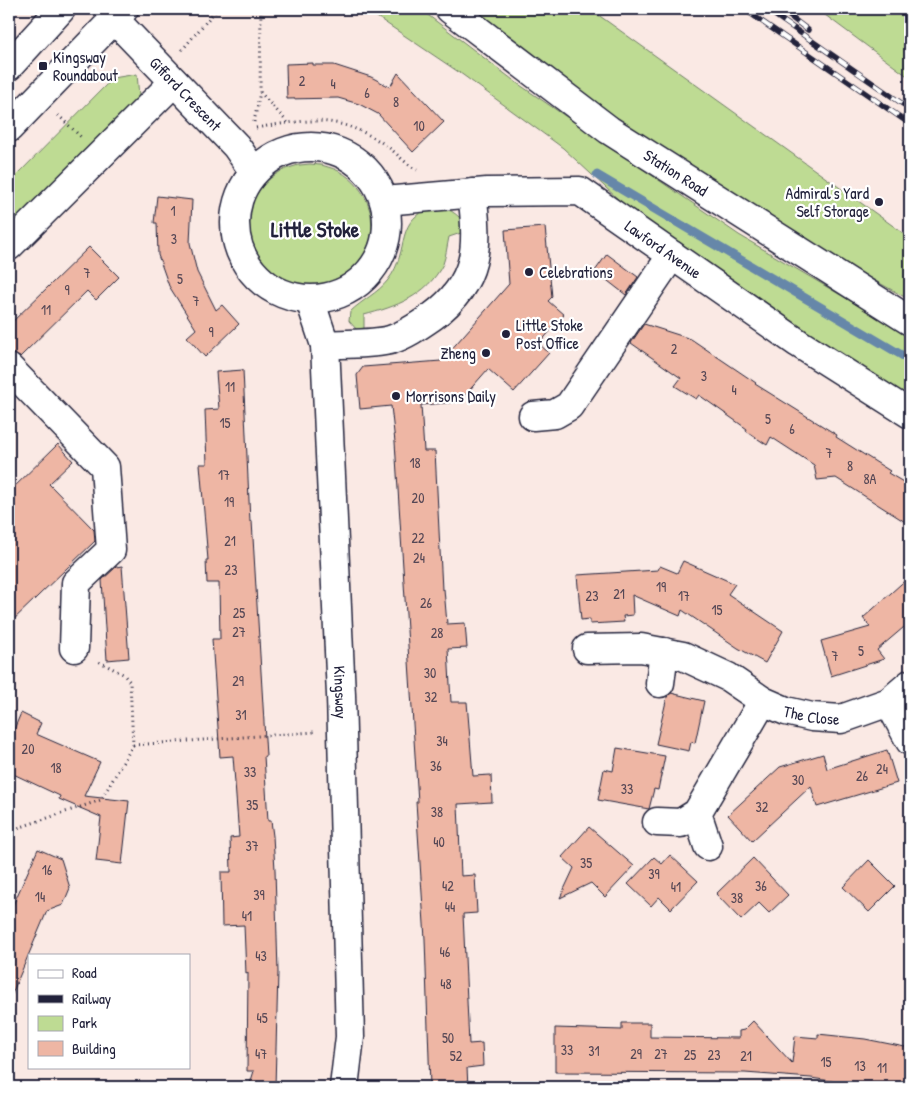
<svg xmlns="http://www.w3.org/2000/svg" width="919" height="1096" font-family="'Patrick Hand',sans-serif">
	<rect width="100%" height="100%" fill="#fae9e4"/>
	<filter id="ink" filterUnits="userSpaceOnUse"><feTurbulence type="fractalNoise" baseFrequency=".02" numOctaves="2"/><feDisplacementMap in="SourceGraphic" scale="10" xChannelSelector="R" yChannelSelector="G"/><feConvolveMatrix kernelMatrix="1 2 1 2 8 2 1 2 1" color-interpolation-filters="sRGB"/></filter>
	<g filter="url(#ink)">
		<path fill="#bedb93" stroke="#707e67" d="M 365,9 L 420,9 L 517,83 L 739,235 L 910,336 L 910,405 L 633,213 L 563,148 L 463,75 Z
			M 474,9 L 590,9 L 910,238 L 910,300 L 865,275 L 693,168 L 595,103 Z
			M 817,9 L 910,9 L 910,78 Z
			M 137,74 L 139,96 L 9,229 L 9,183 L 113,78 Z
			M248 226a62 62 0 1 1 124 0a62 62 0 1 1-124 0Z
			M 438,205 C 451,210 463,216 467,231 L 449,237 C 447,246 446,256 443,264 C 427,296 395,307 364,315 L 364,331 L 357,330 L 349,321 L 350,312 C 362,300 378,293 388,280 C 412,249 391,219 438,205 Z"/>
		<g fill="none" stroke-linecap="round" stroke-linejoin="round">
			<path stroke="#6687a9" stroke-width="9" d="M 597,175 L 910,360"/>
		</g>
		<path fill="#eeb6a4" stroke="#22223b" d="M 313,63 L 313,65 L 334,65 L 371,77 L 390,87 L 398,73 L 444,122 L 413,152 L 378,114 L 359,104 L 338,98 L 287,99 L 286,64 Z
			M 157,196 L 192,200 L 190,243 L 197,272 L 216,310 L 222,305 L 239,324 L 205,357 L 187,337 L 196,329 L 169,286 L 158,255 L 157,223 L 154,223 Z
			M 545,227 L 552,297 L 548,301 L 564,315 L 539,344 L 549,353 L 514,392 L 488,369 L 459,402 L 421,405 L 424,451 L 435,451 L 442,590 L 444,589 L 447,624 L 465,623 L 467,648 L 448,649 L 451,702 L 467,702 L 473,776 L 491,775 L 492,802 L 458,804 L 461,876 L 475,875 L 477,913 L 463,914 L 469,1044 L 482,1043 L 483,1066 L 467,1068 L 468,1087 L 430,1087 L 425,939 L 416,802 L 418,802 L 395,442 L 391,406 L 360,409 L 357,375 L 363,367 L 441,361 L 509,284 L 505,230 Z
			M 89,247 L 119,277 L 96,300 L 87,291 L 20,357 L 9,353 L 9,325 Z
			M 607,254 L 638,277 L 626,295 L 595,271 Z
			M 644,324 L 691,339 L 756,383 L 755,384 L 837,435 L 836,437 L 890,471 L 888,473 L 910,486 L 910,525 L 836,478 L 817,480 L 814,465 L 771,437 L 767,445 L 746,431 L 747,429 L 699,395 L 696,399 L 675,386 L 681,378 L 631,343 Z
			M 243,370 L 250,522 L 252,521 L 266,756 L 264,756 L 268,821 L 271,821 L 273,836 L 275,870 L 278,972 L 275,1087 L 249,1087 L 254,1071 L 247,1071 L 248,973 L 246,974 L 244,925 L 222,926 L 221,872 L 231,872 L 230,838 L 239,837 L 233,756 L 220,757 L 212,639 L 220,639 L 219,583 L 207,583 L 206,560 L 208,560 L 200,464 L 207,464 L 205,410 L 219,409 L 216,372 Z
			M 58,444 L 73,461 L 49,484 L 94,530 L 95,541 L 9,624 L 9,492 Z
			M 683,561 L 735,584 L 728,594 L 783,631 L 765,663 L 738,648 L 682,610 L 680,616 L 632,595 L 633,615 L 623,616 L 624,622 L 590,624 L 590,619 L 581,620 L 577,575 L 658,570 L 660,566 L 677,573 Z
			M 122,566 L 129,658 L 107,660 L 102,580 L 116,567 Z
			M 910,576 L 910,622 L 877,650 L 884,659 L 831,676 L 821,641 L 870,627 L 863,618 Z
			M 671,693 L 704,701 L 695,743 L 691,742 L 689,751 L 656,744 L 667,697 Z
			M 21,713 L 41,723 L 36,734 L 100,762 L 84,796 L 129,801 L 122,864 L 96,861 L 101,817 L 59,799 L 60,796 L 9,772 L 9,741 Z
			M 617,748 L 665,756 L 658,790 L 654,789 L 649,809 L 598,800 L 604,769 L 613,771 Z
			M 887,750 L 897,783 L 817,807 L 811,786 L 752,841 L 728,815 L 780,767 L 823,754 L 827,769 Z
			M 589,827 L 634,866 L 605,897 L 591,883 L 560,898 L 574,868 L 562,857 Z
			M 38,849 L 61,859 L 70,888 L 63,905 L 47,911 L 9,1001 L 9,914 Z
			M 670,855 L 698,881 L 671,909 L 659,897 L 651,906 L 628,884 L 654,857 L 662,864 Z
			M 753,858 L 788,895 L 769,913 L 759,903 L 741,920 L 716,894 Z
			M 869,860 L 895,886 L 869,912 L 843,887 Z
			M 753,1021 L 792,1063 L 795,1036 L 818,1038 L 818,1034 L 865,1039 L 910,1048 L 910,1087 L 870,1087 L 811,1078 L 745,1073 L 555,1072 L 555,1028 L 622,1030 L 622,1023 L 650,1023 L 650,1037 L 739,1038 L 739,1031 L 744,1030 Z"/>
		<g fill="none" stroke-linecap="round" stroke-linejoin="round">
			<g stroke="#22223b" stroke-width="31">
				<g id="minor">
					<path id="s1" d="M 450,9 L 609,130 L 910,321"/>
					<path id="s2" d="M 113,18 L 236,146 L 254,172"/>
					<path d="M 9,66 L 61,9"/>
					<circle cx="311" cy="223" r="76"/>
					<path id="s3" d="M 384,201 L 487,192 L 580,191 L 798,343 L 910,414"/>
					<path d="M 9,246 L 174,82"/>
					<path id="s4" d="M 310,300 L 325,345 L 341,695 L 350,1037 L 344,1087"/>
					<path d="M 325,345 C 345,343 370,345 390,340 C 406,335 420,325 433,316 C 479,282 479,245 472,193"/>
					<path d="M 9,368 L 105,467 L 111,550 L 76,583 L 74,648"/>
					<path d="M 533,416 L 555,414 L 569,406 L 672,255"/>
					<path id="s5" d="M 587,649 L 641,648 L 683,656 L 728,677 L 763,701 L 786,711 L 812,717 L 841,719 L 889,702 L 910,684"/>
					<path d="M 660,683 L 664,652"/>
					<path d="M 889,702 L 910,741"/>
					<path d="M 697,813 L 708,846"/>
					<path d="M 657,822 L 681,823 L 697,813 L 763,701"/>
				</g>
			</g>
			<g stroke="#22223b" stroke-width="31">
				<path id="major" d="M 9,128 L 124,9"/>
			</g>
			<path stroke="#22223b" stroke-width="3" stroke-dasharray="1 4" stroke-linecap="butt" d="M 182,50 L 217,9
				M 260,92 L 288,123
				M 58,115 L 81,137
				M 254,122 L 260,92 L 261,9
				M 256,128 C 308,119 338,114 384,144 C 396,152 404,163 417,170
				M 133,745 L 314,732
				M 9,831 L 101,800 L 133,745 L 130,682 L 123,674 L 98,661"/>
			<use href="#minor" stroke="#fff" stroke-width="28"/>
			<use href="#major" stroke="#fff" stroke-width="28"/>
			<g stroke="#22223b" stroke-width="5.5">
				<path id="rail" d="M 744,9 L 910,124
					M 766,9 L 910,109
					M 780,9 L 808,30"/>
			</g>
			<use href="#rail" stroke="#fff" stroke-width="4" stroke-dasharray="11" stroke-linecap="butt"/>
		</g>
	</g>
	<g fill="#22223b" stroke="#fff" stroke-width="2">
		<rect x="38" y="61" width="10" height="10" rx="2.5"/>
		<circle cx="879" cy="202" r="5"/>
		<circle cx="529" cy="272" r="5"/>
		<circle cx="506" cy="334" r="5"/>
		<circle cx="486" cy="353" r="5"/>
		<circle cx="396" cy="396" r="5"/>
	</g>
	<g text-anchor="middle" stroke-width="4.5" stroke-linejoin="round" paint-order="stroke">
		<g font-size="14" fill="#554755">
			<text x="302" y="86">2</text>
			<text x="333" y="89">4</text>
			<text x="367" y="98">6</text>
			<text x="396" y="107">8</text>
			<text x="419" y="131">10</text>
			<text x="173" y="216">1</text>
			<text x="174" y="244">3</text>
			<text x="87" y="278">7</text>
			<text x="180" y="284">5</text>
			<text x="67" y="295">9</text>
			<text x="196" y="306">7</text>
			<text x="46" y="315">11</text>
			<text x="211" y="337">9</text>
			<text x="674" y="354">2</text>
			<text x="704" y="381">3</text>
			<text x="230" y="392">11</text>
			<text x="734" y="395">4</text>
			<text x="768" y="424">5</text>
			<text x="225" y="428">15</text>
			<text x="792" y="434">6</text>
			<text x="829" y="458">7</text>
			<text x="415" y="468">18</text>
			<text x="850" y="471">8</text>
			<text x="224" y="480">17</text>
			<text x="870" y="484">8A</text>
			<text x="418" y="503">20</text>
			<text x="229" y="507">19</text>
			<text x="418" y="543">22</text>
			<text x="230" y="546">21</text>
			<text x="419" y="563">24</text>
			<text x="231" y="575">23</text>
			<text x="661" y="592">19</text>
			<text x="619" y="599">21</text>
			<text x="592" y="601">23</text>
			<text x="684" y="601">17</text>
			<text x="426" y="608">26</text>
			<text x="717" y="615">15</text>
			<text x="239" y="618">25</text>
			<text x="239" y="637">27</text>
			<text x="437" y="638">28</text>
			<text x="861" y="656">5</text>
			<text x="835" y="661">7</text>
			<text x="430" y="678">30</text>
			<text x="238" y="686">29</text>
			<text x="431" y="702">32</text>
			<text x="241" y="720">31</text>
			<text x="442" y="746">34</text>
			<text x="28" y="754">20</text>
			<text x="436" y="771">36</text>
			<text x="56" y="773">18</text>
			<text x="882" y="774">24</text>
			<text x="250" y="777">33</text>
			<text x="862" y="781">26</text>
			<text x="798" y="785">30</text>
			<text x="627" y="794">33</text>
			<text x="252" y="810">35</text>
			<text x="762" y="812">32</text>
			<text x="437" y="817">38</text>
			<text x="439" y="847">40</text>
			<text x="252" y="851">37</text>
			<text x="586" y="868">35</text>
			<text x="47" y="875">16</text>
			<text x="654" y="879">39</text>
			<text x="448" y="891">42</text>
			<text x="761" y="891">36</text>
			<text x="676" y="892">41</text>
			<text x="259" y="900">39</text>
			<text x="40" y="902">14</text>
			<text x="737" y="903">38</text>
			<text x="450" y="912">44</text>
			<text x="247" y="921">41</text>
			<text x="445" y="957">46</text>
			<text x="261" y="961">43</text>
			<text x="446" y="989">48</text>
			<text x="262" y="1023">45</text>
			<text x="448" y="1043">50</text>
			<text x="567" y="1055">33</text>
			<text x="594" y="1056">31</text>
			<text x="261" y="1059">47</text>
			<text x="636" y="1059">29</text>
			<text x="661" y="1059">27</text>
			<text x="690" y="1060">25</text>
			<text x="714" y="1060">23</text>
			<text x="456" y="1061">52</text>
			<text x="746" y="1061">21</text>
			<text x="826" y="1067">15</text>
			<text x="860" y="1071">13</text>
			<text x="882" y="1073">11</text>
		</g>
		<g font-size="16" fill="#22223b" stroke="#fff" text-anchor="start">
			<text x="53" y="63">Kingsway<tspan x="53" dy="18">Roundabout</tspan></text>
			<text x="869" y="199" text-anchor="end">Admiral's Yard<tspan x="869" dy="18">Self Storage</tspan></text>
			<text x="539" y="278">Celebrations</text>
			<text x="516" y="331">Little Stoke<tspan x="516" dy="18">Post Office</tspan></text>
			<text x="476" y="359" text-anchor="end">Zheng</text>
			<text x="406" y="402">Morrisons Daily</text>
		</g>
		<g font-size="16" fill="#22223b" stroke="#fff">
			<text dy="6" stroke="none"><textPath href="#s2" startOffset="105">Gifford Crescent</textPath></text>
			<text dy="6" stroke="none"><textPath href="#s1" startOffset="279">Station Road</textPath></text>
			<text dy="6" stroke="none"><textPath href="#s3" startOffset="298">Lawford Avenue</textPath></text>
			<text dy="6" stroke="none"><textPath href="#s4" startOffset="395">Kingsway</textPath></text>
			<text dy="6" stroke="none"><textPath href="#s5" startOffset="240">The Close</textPath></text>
		</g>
		<g font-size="21" font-weight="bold" fill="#22223b" stroke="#fff">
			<text x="315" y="237">Little Stoke</text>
		</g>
	</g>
	<rect width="919" height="1096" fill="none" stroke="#fff" stroke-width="30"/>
	<rect x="15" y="15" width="889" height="1066" fill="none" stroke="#22223b" stroke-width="2" filter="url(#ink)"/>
	<rect x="28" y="954" width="162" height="115" fill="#ffffff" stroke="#a7a7b1"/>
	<rect x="38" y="970" width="25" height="8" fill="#ffffff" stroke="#a7a7b1"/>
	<text x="72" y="978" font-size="15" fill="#22223b">Road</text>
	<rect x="38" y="995" width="25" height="8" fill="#22223b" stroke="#a7a7b1"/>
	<text x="72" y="1004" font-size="15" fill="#22223b">Railway</text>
	<rect x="38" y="1016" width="25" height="15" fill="#bedb93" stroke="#a7a7b1"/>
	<text x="72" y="1028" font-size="15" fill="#22223b">Park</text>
	<rect x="38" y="1041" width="25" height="15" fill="#eeb6a4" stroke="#a7a7b1"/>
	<text x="72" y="1054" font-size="15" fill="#22223b">Building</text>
</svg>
